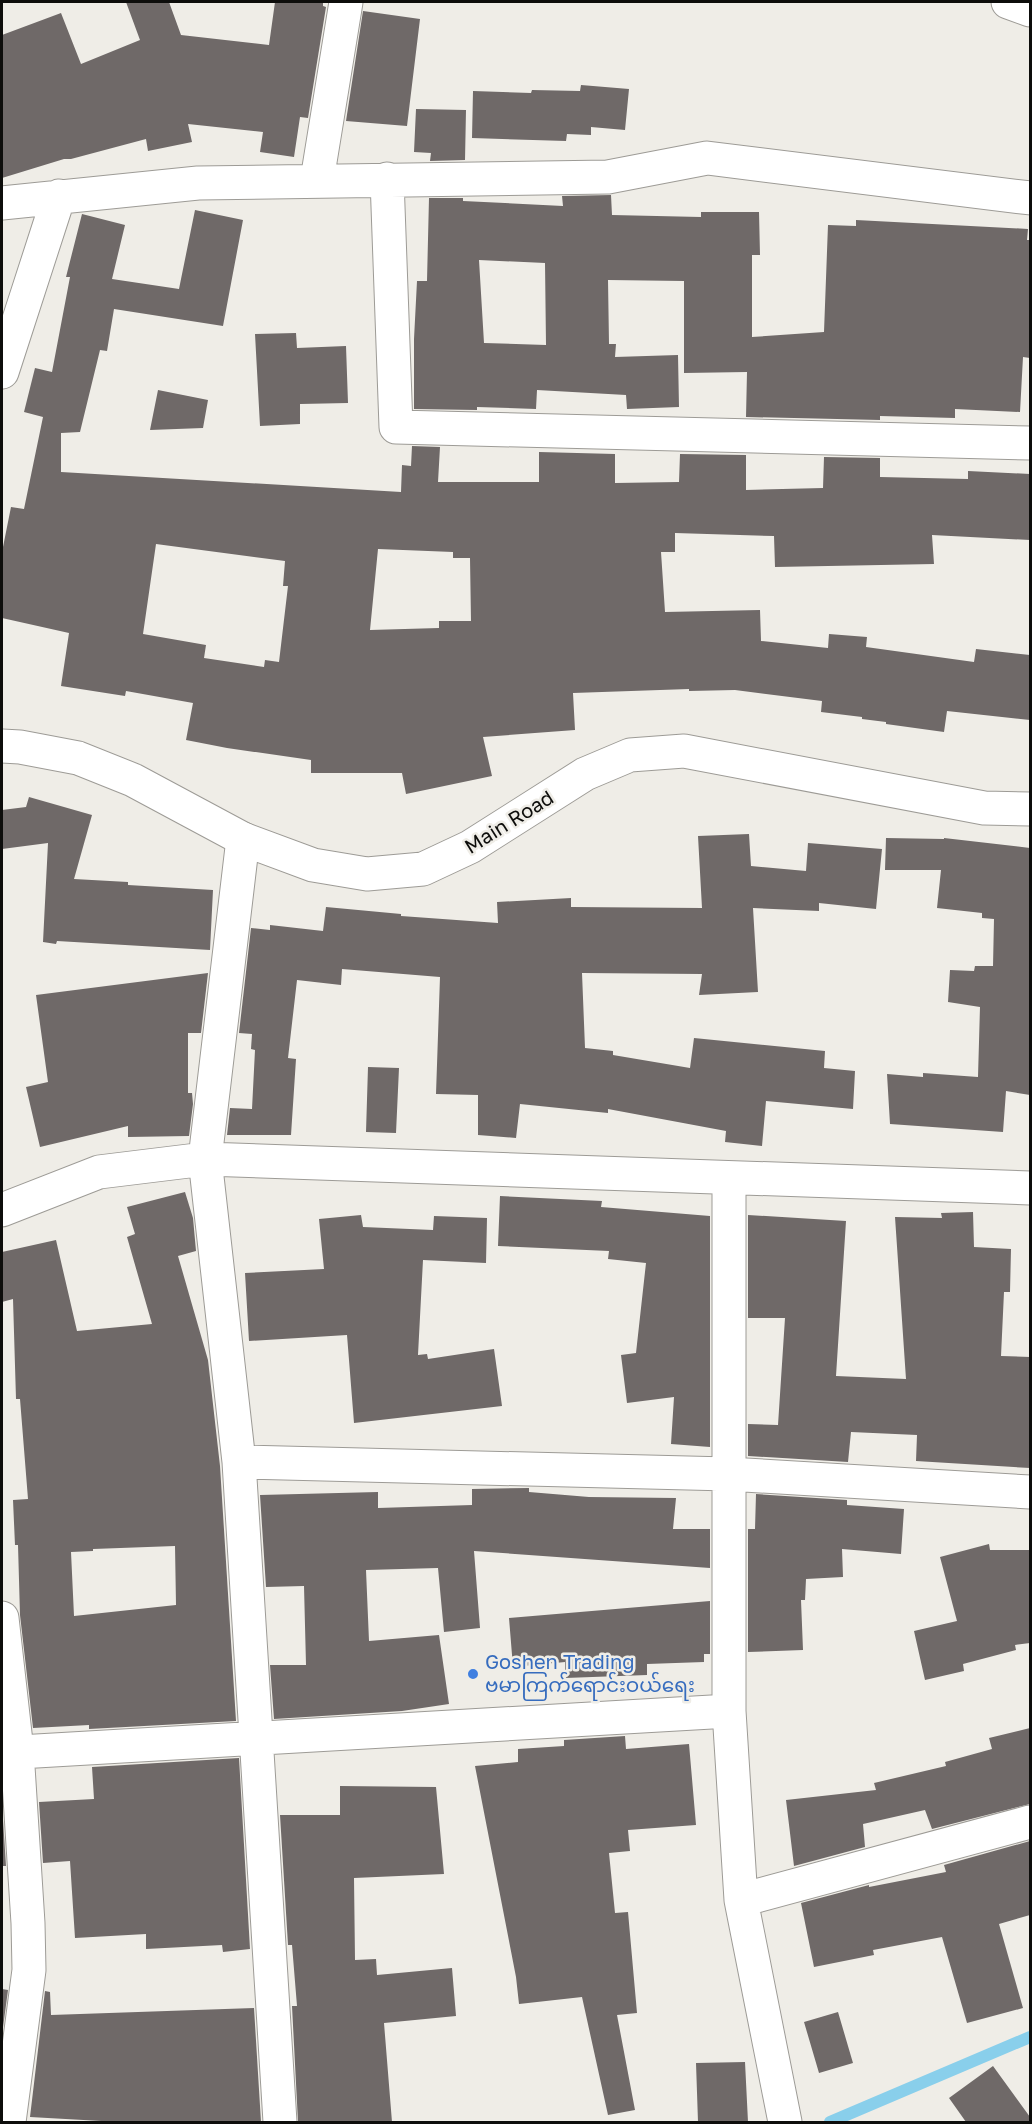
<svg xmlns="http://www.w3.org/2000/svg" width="1032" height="2124" font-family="'Golos Text','Noto Sans Myanmar',sans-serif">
	<rect width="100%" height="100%" fill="#efede7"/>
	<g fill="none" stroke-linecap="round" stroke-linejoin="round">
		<path stroke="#89cfeb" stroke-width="12" d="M 830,2122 L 1030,2037"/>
	</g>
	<path fill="#6f6968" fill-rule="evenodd" d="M 126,2 L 169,2 L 181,35 L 269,45 L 275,2 L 323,2 L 323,6 L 326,7 L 308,118 L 300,117 L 294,157 L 260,152 L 263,132 L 188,124 L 192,142 L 148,151 L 146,139 L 71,159 L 64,159 L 2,178 L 2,35 L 61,13 L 81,64 L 140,40 Z
		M 363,11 L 420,19 L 407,126 L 346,121 Z
		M 581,85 L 629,89 L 625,130 L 591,127 L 591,135 L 567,134 L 566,141 L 472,138 L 473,91 L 531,93 L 532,90 L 580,91 Z
		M 416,109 L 466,110 L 465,160 L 430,161 L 431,153 L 414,152 Z
		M 611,195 L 612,215 L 701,217 L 701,212 L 759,212 L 760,255 L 752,255 L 752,337 L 824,332 L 828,225 L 856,226 L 856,220 L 1028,229 L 1027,240 L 1030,240 L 1030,358 L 1023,357 L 1020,412 L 955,409 L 955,418 L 880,416 L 880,420 L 746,417 L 747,372 L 684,373 L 684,281 L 608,280 L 609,344 L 616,344 L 615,357 L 678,355 L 679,407 L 627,409 L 626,395 L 537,390 L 536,409 L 477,407 L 477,410 L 414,409 L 414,339 L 417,281 L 427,281 L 429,198 L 463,198 L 463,201 L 563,206 L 562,196 ZM 479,260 L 545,263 L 546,345 L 484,343 Z
		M 195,210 L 243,220 L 223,326 L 114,309 L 107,351 L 100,350 L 80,432 L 61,433 L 61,472 L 401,492 L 402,465 L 411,466 L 412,446 L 440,447 L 438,482 L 539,482 L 539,452 L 615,454 L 615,483 L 679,482 L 680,454 L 746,455 L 746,490 L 823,488 L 824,457 L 880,458 L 880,477 L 968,479 L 968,471 L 1030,474 L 1030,540 L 932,535 L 934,564 L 775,567 L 774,536 L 675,533 L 675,552 L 661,552 L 665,612 L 760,610 L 761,641 L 828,648 L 829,634 L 867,637 L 866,647 L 974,662 L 976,649 L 1030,655 L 1030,720 L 947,711 L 944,732 L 886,724 L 886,722 L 862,719 L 862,717 L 821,712 L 822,701 L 735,690 L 689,691 L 689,689 L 573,693 L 575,730 L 483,737 L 492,776 L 406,794 L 402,773 L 311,773 L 311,760 L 227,748 L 186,740 L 193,703 L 126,691 L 125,696 L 61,686 L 69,633 L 2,618 L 2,552 L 11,507 L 24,509 L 43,417 L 24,412 L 35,368 L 52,372 L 70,277 L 66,277 L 82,214 L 125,225 L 112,279 L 179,289 ZM 156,544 L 285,561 L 283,586 L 288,586 L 279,662 L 265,660 L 264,667 L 204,658 L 206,645 L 143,634 ZM 378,549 L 453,552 L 453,558 L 470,558 L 471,621 L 439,621 L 439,628 L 370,630 Z
		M 296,333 L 297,348 L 346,346 L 348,403 L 300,404 L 300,424 L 260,426 L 255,334 Z
		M 158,390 L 208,400 L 203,428 L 150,430 Z
		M 29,797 L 92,815 L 74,879 L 128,882 L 128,885 L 213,890 L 210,950 L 57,941 L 56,944 L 43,942 L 48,843 L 2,849 L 2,810 L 26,807 Z
		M 749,834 L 751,866 L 806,871 L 808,843 L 882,849 L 876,909 L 819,903 L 819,911 L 753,908 L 758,992 L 699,995 L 702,974 L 582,973 L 585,1048 L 613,1051 L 613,1055 L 690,1068 L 694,1038 L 825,1051 L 824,1068 L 855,1071 L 853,1109 L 766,1101 L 762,1146 L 725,1142 L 726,1131 L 608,1109 L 608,1113 L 520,1104 L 516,1138 L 478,1135 L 478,1095 L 436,1094 L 440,977 L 342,969 L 341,985 L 297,980 L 288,1058 L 296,1059 L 291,1135 L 227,1135 L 230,1108 L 252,1109 L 255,1050 L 251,1049 L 252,1034 L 239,1033 L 251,928 L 270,930 L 270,925 L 323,931 L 326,907 L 401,914 L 401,916 L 498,923 L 497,902 L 571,898 L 571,907 L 702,908 L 698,836 Z
		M 886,838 L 944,839 L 944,838 L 1030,848 L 1030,1095 L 1006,1091 L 1003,1132 L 890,1124 L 887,1074 L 923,1077 L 923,1073 L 978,1077 L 980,1007 L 948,1002 L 950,970 L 974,971 L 975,966 L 993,966 L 994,919 L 982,918 L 982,913 L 937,908 L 941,870 L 885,870 Z
		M 208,973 L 201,1033 L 188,1033 L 188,1093 L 192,1093 L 193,1104 L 189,1136 L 128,1137 L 128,1126 L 40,1147 L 26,1087 L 48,1082 L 36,995 Z
		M 368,1067 L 399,1068 L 396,1133 L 366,1132 Z
		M 185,1192 L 193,1218 L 196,1251 L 178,1256 L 208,1360 L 220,1466 L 236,1721 L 89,1729 L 89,1725 L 33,1728 L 20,1615 L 18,1545 L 15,1545 L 13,1500 L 28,1499 L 20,1399 L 16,1399 L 13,1299 L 2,1302 L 2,1252 L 56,1240 L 77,1331 L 152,1324 L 127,1237 L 135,1234 L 127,1207 ZM 175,1546 L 176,1605 L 74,1616 L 71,1552 L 93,1551 L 93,1549 Z
		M 500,1196 L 602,1201 L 601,1207 L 710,1216 L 710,1447 L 671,1444 L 674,1397 L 627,1403 L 621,1355 L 636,1353 L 646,1263 L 608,1259 L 609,1251 L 498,1246 Z
		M 973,1212 L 974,1247 L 1011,1249 L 1010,1292 L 1004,1292 L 1001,1356 L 1030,1357 L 1030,1468 L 916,1461 L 917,1435 L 851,1432 L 848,1462 L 748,1456 L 748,1424 L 778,1425 L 785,1318 L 748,1318 L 748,1215 L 846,1221 L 836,1376 L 906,1379 L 895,1217 L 942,1218 L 941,1213 Z
		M 361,1215 L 363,1227 L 433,1230 L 434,1216 L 487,1218 L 486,1263 L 423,1260 L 418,1355 L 427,1354 L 428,1359 L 494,1349 L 502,1406 L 354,1423 L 347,1335 L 249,1341 L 245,1273 L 324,1269 L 319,1219 Z
		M 529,1488 L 529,1492 L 589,1497 L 676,1498 L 673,1529 L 710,1529 L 710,1568 L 474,1551 L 480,1628 L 444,1632 L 438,1568 L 366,1570 L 369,1641 L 439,1635 L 449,1704 L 402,1711 L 274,1719 L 270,1665 L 306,1665 L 304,1586 L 266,1587 L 260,1495 L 378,1492 L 378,1508 L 472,1505 L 472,1489 Z
		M 756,1494 L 847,1500 L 847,1505 L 904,1509 L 901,1554 L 842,1549 L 843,1577 L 806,1579 L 805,1600 L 801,1600 L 803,1650 L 748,1652 L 748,1529 L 755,1529 Z
		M 989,1544 L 990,1550 L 1030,1550 L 1030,1643 L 1015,1645 L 1016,1650 L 963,1664 L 964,1671 L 925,1680 L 914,1631 L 957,1621 L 940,1557 Z
		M 710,1601 L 710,1654 L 704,1654 L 704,1662 L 647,1664 L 647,1675 L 565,1678 L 565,1662 L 513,1667 L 509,1618 Z
		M 1030,1728 L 1030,1804 L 932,1829 L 925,1810 L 863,1824 L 865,1847 L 794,1866 L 786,1800 L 876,1790 L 874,1783 L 946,1766 L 945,1762 L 992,1749 L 989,1738 Z
		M 625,1736 L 626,1749 L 689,1744 L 696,1825 L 628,1830 L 630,1851 L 609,1853 L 615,1913 L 628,1912 L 637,2013 L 617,2015 L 635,2110 L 608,2115 L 582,1997 L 519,2004 L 516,1977 L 475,1766 L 518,1762 L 518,1749 L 564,1746 L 564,1740 Z
		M 239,1758 L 250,1949 L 223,1952 L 222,1945 L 146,1949 L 146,1934 L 75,1938 L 70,1861 L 43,1863 L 39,1802 L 94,1799 L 92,1767 Z
		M 340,1786 L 436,1787 L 444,1874 L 354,1878 L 355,1960 L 376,1959 L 377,1975 L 452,1968 L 456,2016 L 384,2023 L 392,2122 L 298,2122 L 292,2006 L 297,2006 L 292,1945 L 288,1945 L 280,1815 L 340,1815 Z
		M 2,1804 L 6,1866 L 2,1866 Z
		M 1030,1841 L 1030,1915 L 999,1924 L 1023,2008 L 967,2023 L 942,1937 L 873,1950 L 874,1955 L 814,1967 L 801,1903 L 869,1885 L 869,1887 L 946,1872 L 944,1865 Z
		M 2,1989 L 8,1990 L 2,2035 Z
		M 45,1991 L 50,1992 L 51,2015 L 254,2008 L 261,2122 L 145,2121 L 145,2122 L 119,2122 L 30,2117 Z
		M 838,2012 L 853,2063 L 819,2073 L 804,2022 Z
		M 745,2062 L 748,2122 L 698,2122 L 696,2063 Z
		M 993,2066 L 1030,2117 L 1030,2122 L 966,2122 L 949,2098 Z"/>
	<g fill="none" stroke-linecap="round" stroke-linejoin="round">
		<g stroke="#9d9b96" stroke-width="35">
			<path id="minor" d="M 1008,2 L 1030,10
				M 387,179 L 396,427 L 1030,443
				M 317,180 L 346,2
				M 2,203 L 198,183 L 608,177 L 707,158 L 1030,198
				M 2,372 L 59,196
				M 243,839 L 205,1159 L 239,1462 L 280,2122
				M 729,1178 L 729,1711 L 741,1900 L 785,2122
				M 2,1210 L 99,1172 L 205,1159 L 1030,1188
				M 239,1462 L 728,1474 L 1030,1492
				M 2,1618 L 17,1751 L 28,1923 L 29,1970 L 9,2122
				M 2,1753 L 729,1711
				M 741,1900 L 1030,1822"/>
		</g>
		<g stroke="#9d9b96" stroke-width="35">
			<path id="major" d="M 2,746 L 20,747 L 78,758 L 133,780 L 243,839 L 313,865 L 367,874 L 423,869 L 470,847 L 585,774 L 630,755 L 684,751 L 984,808 L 1030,809"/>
		</g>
		<use href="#minor" stroke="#fff" stroke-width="33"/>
		<use href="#major" stroke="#fff" stroke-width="33"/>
	</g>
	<circle fill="#3f7fe0" stroke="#efede7" stroke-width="2" cx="473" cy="1674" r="6"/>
	<g text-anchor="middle" stroke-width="5" stroke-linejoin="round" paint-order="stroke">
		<g font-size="20" fill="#0d0d0b" stroke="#efede7">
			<text transform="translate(509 822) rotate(-32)" y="7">Main Road</text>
		</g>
		<g font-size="20" fill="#366cbe" stroke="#efede7" text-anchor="start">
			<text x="485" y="1669">Goshen Trading<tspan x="485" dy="23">ဗမာကြက်ရောင်းဝယ်ရေး</tspan></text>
		</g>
	</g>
	<rect width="1032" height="2124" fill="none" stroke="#0d0d0b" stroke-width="6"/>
</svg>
